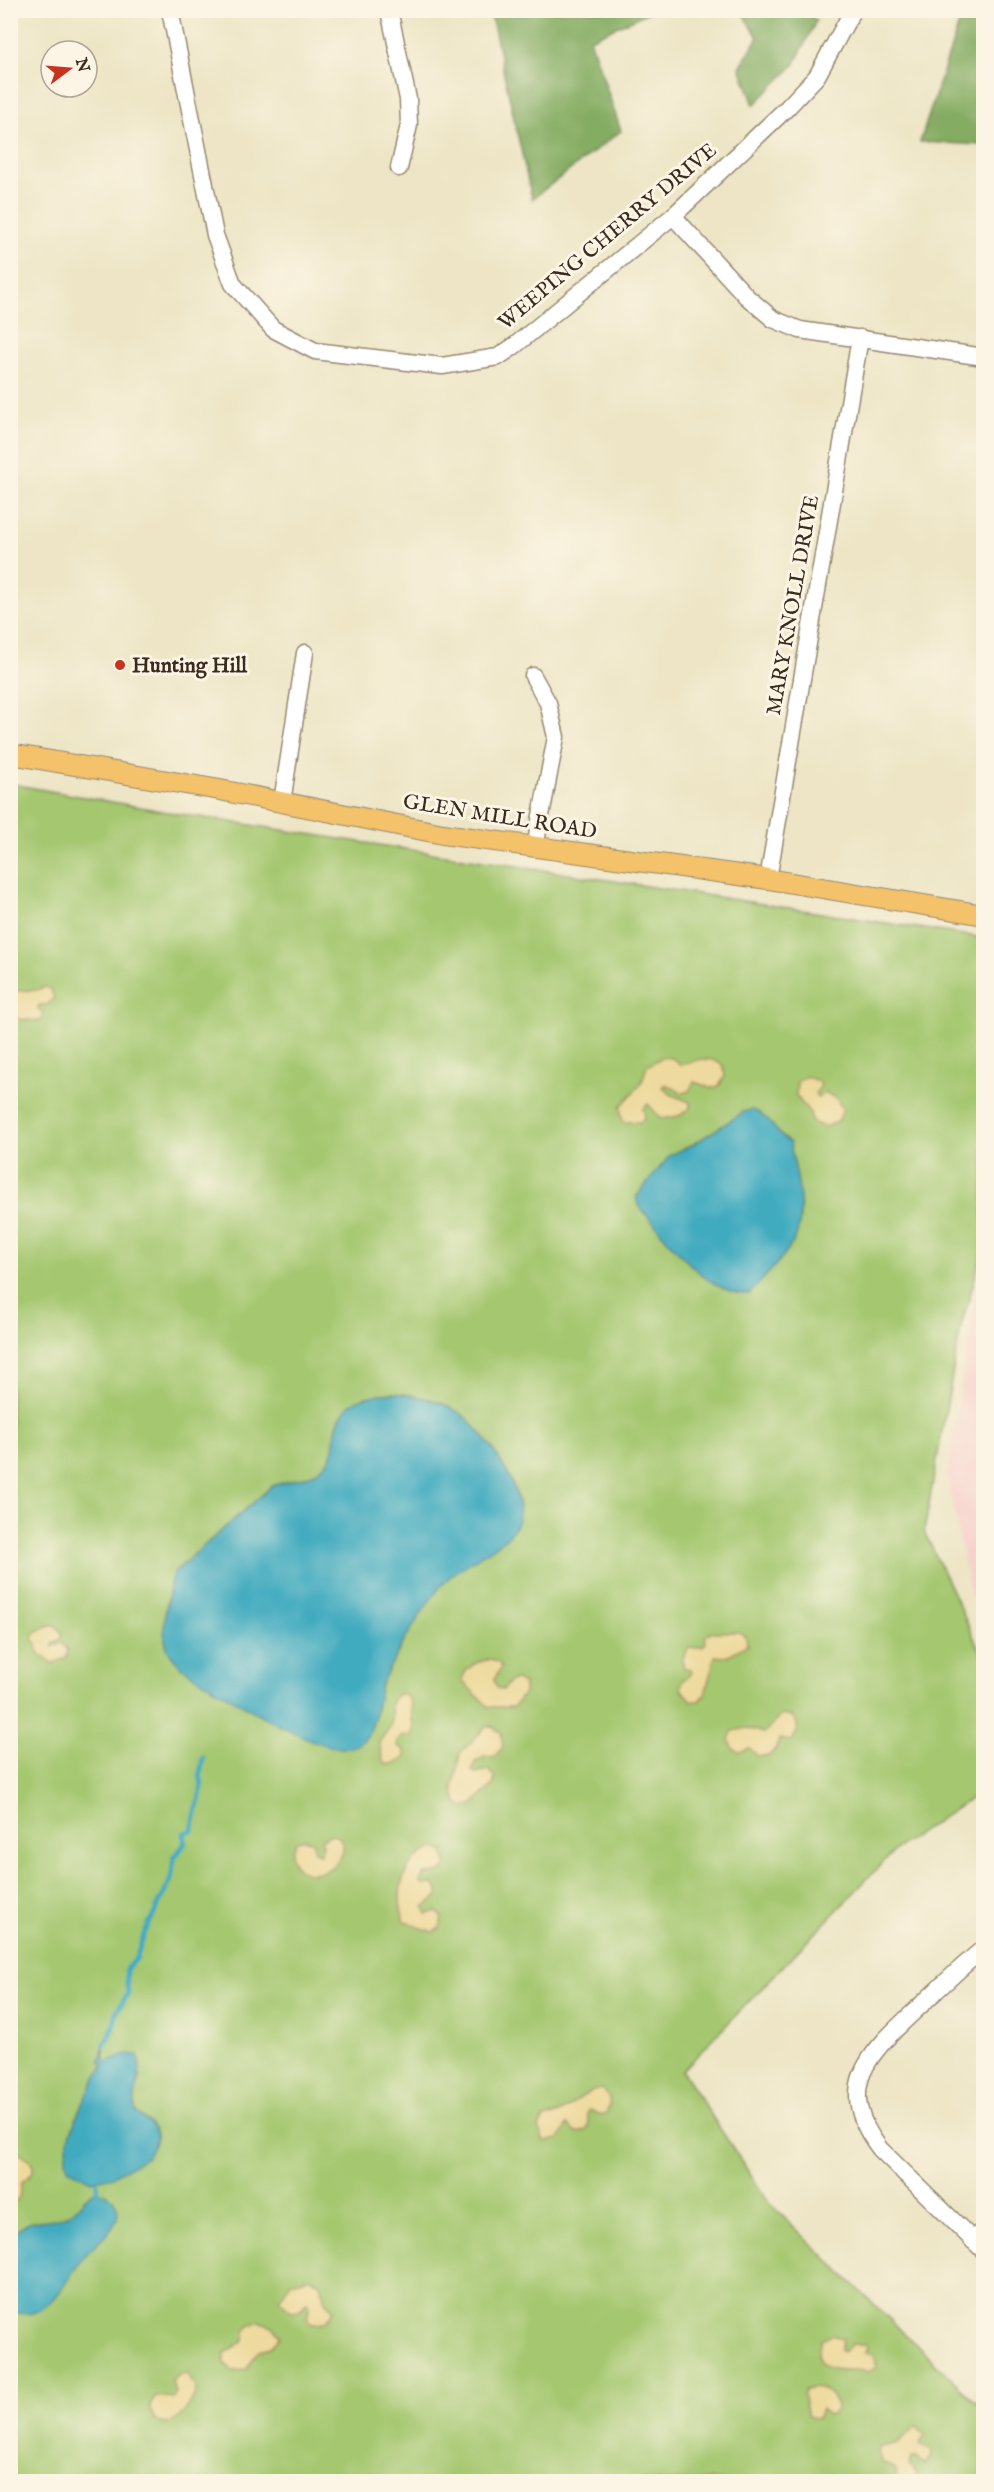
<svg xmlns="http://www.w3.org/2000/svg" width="994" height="2492" font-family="'IM FELL English',serif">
	<rect width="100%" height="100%" fill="#fcf5e5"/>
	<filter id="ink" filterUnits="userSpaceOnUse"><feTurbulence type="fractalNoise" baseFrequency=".0167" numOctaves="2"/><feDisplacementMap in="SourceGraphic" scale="12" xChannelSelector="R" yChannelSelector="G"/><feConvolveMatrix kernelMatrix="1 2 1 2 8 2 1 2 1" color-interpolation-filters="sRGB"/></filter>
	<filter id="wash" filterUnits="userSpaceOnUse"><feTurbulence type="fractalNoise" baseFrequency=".008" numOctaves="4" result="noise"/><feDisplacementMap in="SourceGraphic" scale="24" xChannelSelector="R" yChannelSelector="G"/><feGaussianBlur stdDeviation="1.35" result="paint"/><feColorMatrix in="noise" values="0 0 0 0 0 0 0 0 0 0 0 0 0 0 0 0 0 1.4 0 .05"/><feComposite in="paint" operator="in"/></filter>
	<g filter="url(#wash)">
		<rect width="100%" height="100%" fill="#ede5c5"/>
		<path fill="#f7d0cb" d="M 983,1270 L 983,1624 L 969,1589 L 947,1475 L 975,1299 Z"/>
		<path fill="#a5c76f" stroke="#707846" stroke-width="1.5" d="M 11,784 L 179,814 L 983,938 L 983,1250 L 961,1326 L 924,1531 L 983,1657 L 983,1790 L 896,1849 L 682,2071 L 769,2203 L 983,2409 L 983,2481 L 11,2481 Z"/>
		<path fill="#84ac62" stroke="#606b40" stroke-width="1.5" d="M 490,11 L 651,11 L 590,39 L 621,131 L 532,199 Z
			M 741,11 L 807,11 L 816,21 L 794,65 L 754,105 L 740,67 L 758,37 Z
			M 963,11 L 983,11 L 983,145 L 920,142 Z"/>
		<path fill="#eeda9e" stroke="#94825e" stroke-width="1.5" d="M 44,987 L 51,989 L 54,998 L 47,1005 L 39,1005 L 38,1009 L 44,1014 L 41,1021 L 17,1019 L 11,1007 L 14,991 L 37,990 Z
			M 662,1057 L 672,1058 L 681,1065 C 695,1060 709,1055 723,1065 L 725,1076 L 718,1087 L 712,1088 L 694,1082 L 689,1091 L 683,1093 L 665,1084 L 663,1087 L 672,1095 L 690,1102 L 690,1108 L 679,1116 L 661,1119 L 648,1104 L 643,1108 L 645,1116 L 641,1122 L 623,1122 L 620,1107 L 641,1084 L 647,1066 Z
			M 806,1076 L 819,1082 L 820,1088 L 815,1093 L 818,1098 L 825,1092 L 837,1099 L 843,1110 L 838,1122 L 824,1127 L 812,1122 L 810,1113 L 796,1096 L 797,1082 Z
			M 49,1625 L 55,1625 L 62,1633 L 61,1639 L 53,1643 L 53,1646 L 62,1643 L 68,1650 L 66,1658 L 52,1664 L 40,1654 L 33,1639 L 35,1633 Z
			M 713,1632 L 739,1632 L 746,1636 L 747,1645 L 725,1657 L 715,1656 L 705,1694 L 700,1701 L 692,1701 L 681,1689 L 682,1681 L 692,1673 L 691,1669 L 684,1668 L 682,1659 L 689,1648 L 703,1646 L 706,1642 L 705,1636 Z
			M 491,1660 L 499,1663 L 501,1668 L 494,1680 L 497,1688 L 503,1690 L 510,1681 L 515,1679 L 524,1684 L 524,1694 L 513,1707 L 489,1707 L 462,1681 C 464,1667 478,1660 491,1660 Z
			M 402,1693 L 409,1699 L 414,1731 L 411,1736 L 401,1737 L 398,1741 L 398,1746 L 405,1750 L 405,1758 L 390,1765 L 383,1761 L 379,1743 C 382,1736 387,1733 390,1727 C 395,1714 384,1699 402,1693 Z
			M 781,1715 L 793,1717 C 800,1725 798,1734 791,1741 L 779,1739 C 776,1751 773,1757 758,1756 L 749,1748 L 739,1752 L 732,1748 L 729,1740 L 732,1731 L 747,1728 L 764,1733 Z
			M 492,1726 L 501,1733 L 503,1747 L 493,1758 L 486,1756 L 475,1762 L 472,1771 L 475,1773 L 488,1770 L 494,1776 L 494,1784 L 472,1805 L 462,1807 L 457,1803 L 453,1788 L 460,1753 L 486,1727 Z
			M 331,1834 L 339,1837 L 343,1843 C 347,1874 294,1886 291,1854 L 296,1841 L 305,1839 L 313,1842 L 314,1852 L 321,1855 L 322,1839 Z
			M 435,1848 L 443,1851 L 447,1867 L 438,1873 L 425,1874 L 420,1881 L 422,1885 L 434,1884 L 438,1890 L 438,1896 L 424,1907 L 427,1914 L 436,1911 L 442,1916 L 440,1928 L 433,1932 L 405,1922 C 393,1893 403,1857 435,1848 Z
			M 602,2089 C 611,2095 611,2104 606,2113 L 601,2115 L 590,2110 L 587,2114 L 589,2124 L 586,2131 L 576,2133 L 567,2125 L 559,2139 L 544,2142 L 539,2128 L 543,2119 C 549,2116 556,2115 561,2112 C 573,2104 587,2090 602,2089 Z
			M 11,2148 C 18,2152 38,2161 32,2173 C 30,2176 23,2180 21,2183 L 19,2198 L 12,2203 Z
			M 310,2277 L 320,2283 L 325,2301 L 333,2309 C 330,2319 323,2325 312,2324 L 307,2318 L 309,2308 L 307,2302 L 299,2311 L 292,2312 L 279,2300 L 291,2282 Z
			M 258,2321 L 273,2326 L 280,2336 L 271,2347 L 259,2350 L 246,2370 L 232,2371 L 224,2362 L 224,2354 L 244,2340 L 246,2328 Z
			M 832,2335 L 843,2339 L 840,2350 L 843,2352 L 852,2344 L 864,2344 L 867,2346 L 865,2353 L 873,2354 L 876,2368 L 867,2372 C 851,2365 806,2382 821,2340 Z
			M 186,2374 L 195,2385 L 196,2391 C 189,2408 175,2431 155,2420 L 150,2408 L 155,2396 L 173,2398 L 175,2393 L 172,2381 L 178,2375 Z
			M 814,2387 C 826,2390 833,2394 837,2406 L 833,2413 L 828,2415 L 822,2409 L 818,2419 L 808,2416 L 803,2394 L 806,2389 Z
			M 916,2426 L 925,2435 L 920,2445 L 931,2449 L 932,2456 L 925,2466 L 917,2458 L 912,2458 L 910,2465 L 917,2474 L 913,2479 L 902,2481 L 897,2478 L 896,2469 L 881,2462 L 878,2451 L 881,2447 L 898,2443 Z"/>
		<path fill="#40aabf" stroke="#3e6a6e" stroke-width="1.5" d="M 754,1110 C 771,1118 776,1134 790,1143 C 795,1170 807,1208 796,1236 C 789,1253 762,1280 749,1294 C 703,1295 666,1235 638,1205 L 636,1197 L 670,1155 L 692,1145 L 745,1111 Z
			M 391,1393 C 413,1394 441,1400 460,1413 C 483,1429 531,1495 516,1525 C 507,1545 469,1560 452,1575 C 435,1590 421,1613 409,1633 C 400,1648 391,1665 383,1680 C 374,1700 379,1738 353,1747 C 322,1757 235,1700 206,1683 C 167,1660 159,1649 167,1603 C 170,1592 169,1584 173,1573 L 272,1486 C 292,1478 312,1480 327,1462 C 333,1455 333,1449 334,1441 C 339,1403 356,1396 391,1393 Z
			M 104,2045 L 104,2060 L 107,2062 L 126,2054 L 138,2055 C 144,2077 131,2094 136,2112 C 154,2128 165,2130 147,2157 L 113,2176 L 91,2181 L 69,2169 C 56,2151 91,2083 103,2066 L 100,2061 Z
			M 96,2191 C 102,2192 112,2196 115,2202 C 128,2225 95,2242 83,2258 C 69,2275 59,2301 38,2311 C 28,2316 20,2313 11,2312 L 11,2235 C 32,2214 46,2225 67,2215 C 80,2209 83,2195 96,2191 Z"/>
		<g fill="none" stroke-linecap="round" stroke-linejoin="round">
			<path stroke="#40aabf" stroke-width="5" d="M 104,2045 L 114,2026 L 116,2012 L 128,1994 L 126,1969 L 136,1959 L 144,1934 L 171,1880 L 174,1858 L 185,1843 L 184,1833 L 192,1830 L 202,1786 L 200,1774 L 203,1758
				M 97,2183 L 98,2190"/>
		</g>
	</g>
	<g filter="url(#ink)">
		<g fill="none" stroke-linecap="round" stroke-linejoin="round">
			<g stroke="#948872" stroke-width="19">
				<path id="minor" d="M 170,10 L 215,235 L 233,284 L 273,329 L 315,351 L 442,366 L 498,357 L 513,347 L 673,216 L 787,108 L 817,76 L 853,10
					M 389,10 L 408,99 L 409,125 L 399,168
					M 673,216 L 747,297 L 773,319 L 800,330 L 984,357
					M 533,676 L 548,703 L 556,737 L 535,847
					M 282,802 L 305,653
					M 768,879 L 860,338
					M 984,1948 C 961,1967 940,1987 919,2007 C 872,2051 831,2085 880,2149 L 984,2251
					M 973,2241 L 984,2229"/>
			</g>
			<g stroke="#948872" stroke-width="22">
				<path id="major" d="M 10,754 L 220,790 L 443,834 L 768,879 L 984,915"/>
			</g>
			<use href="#minor" stroke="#fff" stroke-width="16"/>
			<use href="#major" stroke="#f3c26a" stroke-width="20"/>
		</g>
	</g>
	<circle fill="#c8321e" stroke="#fcf5e5" stroke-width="2" cx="120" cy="665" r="6"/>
	<g text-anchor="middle" stroke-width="6" stroke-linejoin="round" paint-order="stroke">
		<g font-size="21" fill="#3b2a1e" stroke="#fcf5e5">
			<text transform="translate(607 236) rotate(-40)" y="7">WEEPING CHERRY DRIVE</text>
			<text transform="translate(792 605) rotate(-80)" y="7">MARY KNOLL DRIVE</text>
			<text transform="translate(500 816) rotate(9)" y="7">GLEN MILL ROAD</text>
		</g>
		<g font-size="21" font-weight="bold" fill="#3b2a1e" stroke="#fcf5e5" text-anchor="start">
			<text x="132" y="672">Hunting Hill</text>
		</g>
	</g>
	<rect width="994" height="2492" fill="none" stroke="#fcf5e5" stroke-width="36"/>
	<g transform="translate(69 69) rotate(74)"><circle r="28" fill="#fcf5e5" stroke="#afa495" stroke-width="1.5"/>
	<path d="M0-4.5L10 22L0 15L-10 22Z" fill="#c8321e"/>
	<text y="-9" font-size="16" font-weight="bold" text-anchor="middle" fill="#3b2a1e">N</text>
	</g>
</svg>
